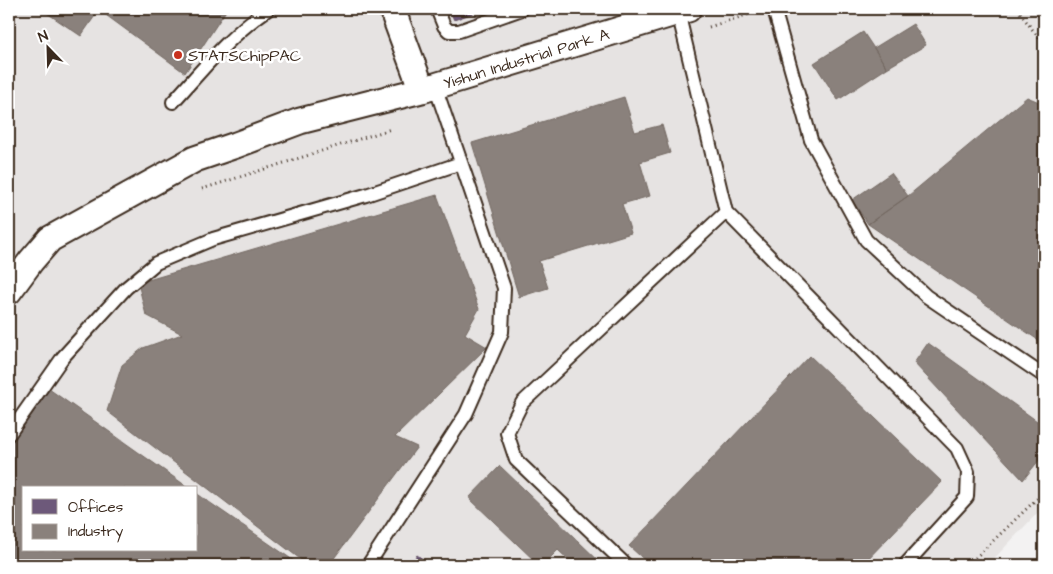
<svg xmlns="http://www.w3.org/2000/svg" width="1053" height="574" font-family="'Architects Daughter',sans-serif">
	<rect width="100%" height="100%" fill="#f3f2f2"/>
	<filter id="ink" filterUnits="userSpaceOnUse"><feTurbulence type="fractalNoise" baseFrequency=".02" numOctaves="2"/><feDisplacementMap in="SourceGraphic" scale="10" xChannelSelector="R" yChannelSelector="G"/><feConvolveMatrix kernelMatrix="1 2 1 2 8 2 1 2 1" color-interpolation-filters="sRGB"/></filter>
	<g filter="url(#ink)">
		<path fill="#e6e3e2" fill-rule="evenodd" d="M 9,9 L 1044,9 L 1044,506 L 988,565 L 9,565 ZM 24,488 L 196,488 L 196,550 L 24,550 Z"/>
		<path fill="#6d597a" stroke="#5e4b5e" d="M 449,9 L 484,9 L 454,20 Z
			M 417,555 L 431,565 L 410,565 Z"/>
		<path fill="#8a817c" stroke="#726760" d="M 41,9 L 227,9 L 185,73 L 99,10 L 81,36 Z
			M 913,24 L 926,45 L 887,68 L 874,48 Z
			M 863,32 L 887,68 L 838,100 L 814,63 Z
			M 624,97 L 635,132 L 662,125 L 670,153 L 640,162 L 650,196 L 622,204 L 631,233 L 539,261 L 548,288 L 519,297 L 472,143 Z
			M 1027,97 L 1044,104 L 1044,344 L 868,224 L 908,196 Z
			M 891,173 L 908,196 L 868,224 L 852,200 Z
			M 437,195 L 479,309 L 465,334 L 487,347 L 395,437 L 417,447 L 329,565 L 308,565 L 107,411 L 122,365 L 143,348 L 182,334 L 146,315 L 138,283 Z
			M 928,343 L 1044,426 L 1044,454 L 1023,480 L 914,363 Z
			M 810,356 L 942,482 L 862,565 L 650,565 L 629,546 Z
			M 49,389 L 189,488 L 24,488 L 24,550 L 196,550 L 196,493 L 300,565 L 9,565 L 9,446 Z
			M 500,466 L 603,565 L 574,565 L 558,550 L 543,565 L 539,565 L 469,498 Z"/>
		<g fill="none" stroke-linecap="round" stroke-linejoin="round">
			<g stroke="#3b2a1e" stroke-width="16">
				<path id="service" d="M 437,9 L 444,26 L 449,31 L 459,31 L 522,9
					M 774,9 L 811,140 L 866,240 L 926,296 L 1044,376
					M 678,12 L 726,212 L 957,448 L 968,472 L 967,497 L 905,565
					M 173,102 C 203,69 231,34 268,9
					M 9,434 L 63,357 L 126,288 L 156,263 L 213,239 L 366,195 L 461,163
					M 368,565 L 466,414 L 502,332 L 504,288 L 435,86
					M 626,565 L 516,460 L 507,433 L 522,403 L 726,212"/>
			</g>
			<g stroke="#3b2a1e" stroke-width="29">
				<path id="minor" d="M 392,9 L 422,90
					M 9,291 L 31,261 L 50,239 L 195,159 L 236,145 L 300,121 L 422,90 L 688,9"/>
			</g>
			<path stroke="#3b2a1e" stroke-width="3" stroke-dasharray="1 4" stroke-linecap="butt" d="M 1017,9 L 1044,45
				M 709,27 L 753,13
				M 202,189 L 391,129
				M 9,326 L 14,318
				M 968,565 L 1044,492"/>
			<use href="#service" stroke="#fff" stroke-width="12"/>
			<use href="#minor" stroke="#fff" stroke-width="25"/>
		</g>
	</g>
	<circle fill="#c8321e" stroke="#fff" stroke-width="2" cx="178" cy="55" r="5"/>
	<g text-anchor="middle" stroke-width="5" stroke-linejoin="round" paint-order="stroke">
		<g font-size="16" fill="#3b2a1e" stroke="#fff" text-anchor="start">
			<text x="188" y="61">STATSChipPAC</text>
		</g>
		<g font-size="16" fill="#3b2a1e" stroke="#fff">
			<text transform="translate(526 58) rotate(-17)" y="6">Yishun Industrial Park A</text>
		</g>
	</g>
	<rect width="1053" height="574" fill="none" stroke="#fff" stroke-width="30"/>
	<rect x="15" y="15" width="1023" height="544" fill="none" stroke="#3b2a1e" stroke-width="2" filter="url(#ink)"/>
	<rect x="22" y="486" width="175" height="65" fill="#ffffff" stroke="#b1aaa5"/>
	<rect x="32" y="499" width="25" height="15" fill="#6d597a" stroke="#b1aaa5"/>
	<text x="68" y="512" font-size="15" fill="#3b2a1e">Offices</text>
	<rect x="32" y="524" width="25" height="15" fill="#8a817c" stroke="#b1aaa5"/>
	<text x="68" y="536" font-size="15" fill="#3b2a1e">Industry</text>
	<g transform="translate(48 48) rotate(337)" stroke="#ffffff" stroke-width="4" paint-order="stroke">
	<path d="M0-4L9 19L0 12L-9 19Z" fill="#3b2a1e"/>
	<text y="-8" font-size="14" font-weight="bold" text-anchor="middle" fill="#3b2a1e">N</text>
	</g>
</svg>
